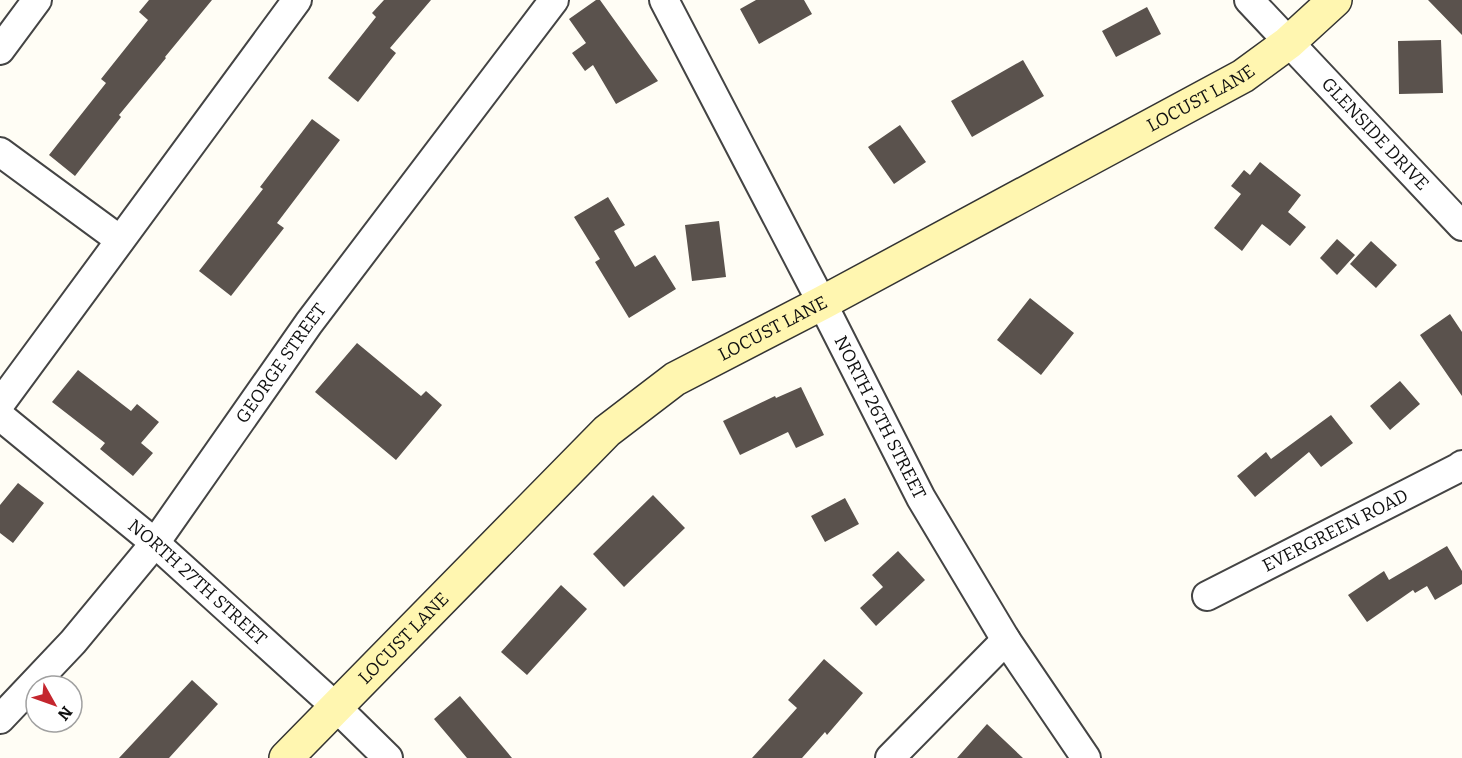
<svg xmlns="http://www.w3.org/2000/svg" width="1462" height="758" font-family="Bitter,serif">
	<rect width="100%" height="100%" fill="#fffdf5"/>
	<path fill="#5a524d" d="M 149,0 L 212,0 L 165,57 L 166,58 L 119,115 L 121,117 L 75,176 L 49,155 L 106,83 L 101,79 L 148,20 L 139,12 Z
		M 384,0 L 431,0 L 390,48 L 396,53 L 358,102 L 328,78 L 376,17 L 372,13 Z
		M 596,0 L 600,0 L 658,81 L 616,104 L 593,65 L 585,71 L 572,53 L 586,43 L 569,19 Z
		M 756,0 L 804,0 L 812,14 L 759,44 L 740,9 Z
		M 1428,0 L 1462,0 L 1462,35 Z
		M 1147,7 L 1161,34 L 1116,57 L 1102,31 Z
		M 1441,40 L 1443,93 L 1399,94 L 1398,41 Z
		M 1023,60 L 1044,96 L 972,137 L 951,101 Z
		M 312,119 L 340,140 L 277,223 L 284,228 L 231,296 L 199,271 L 263,189 L 260,187 Z
		M 900,125 L 926,162 L 894,184 L 868,147 Z
		M 1260,162 L 1301,195 L 1288,212 L 1306,227 L 1290,246 L 1262,224 L 1242,251 L 1214,228 L 1241,194 L 1231,186 L 1244,170 L 1250,175 Z
		M 608,197 L 625,225 L 614,231 L 635,267 L 655,255 L 676,289 L 629,318 L 595,262 L 600,259 L 574,217 Z
		M 719,221 L 726,277 L 692,281 L 685,225 Z
		M 1337,239 L 1355,255 L 1337,275 L 1320,258 Z
		M 1371,241 L 1397,265 L 1376,288 L 1350,264 Z
		M 1030,298 L 1074,333 L 1041,375 L 997,340 Z
		M 1450,314 L 1462,332 L 1462,396 L 1420,335 Z
		M 357,343 L 421,396 L 426,391 L 442,405 L 396,460 L 315,392 Z
		M 78,370 L 131,411 L 137,404 L 159,422 L 141,443 L 153,453 L 133,476 L 100,449 L 105,443 L 52,402 Z
		M 1400,381 L 1420,404 L 1390,430 L 1370,406 Z
		M 801,387 L 824,435 L 796,448 L 788,432 L 740,455 L 723,421 L 775,396 L 776,398 Z
		M 1331,415 L 1353,443 L 1321,467 L 1309,452 L 1255,497 L 1237,476 L 1266,452 L 1271,459 Z
		M 18,483 L 44,503 L 13,543 L 0,533 L 0,505 Z
		M 653,495 L 685,528 L 624,587 L 593,554 Z
		M 845,498 L 859,524 L 825,542 L 811,516 Z
		M 1447,546 L 1462,571 L 1462,584 L 1435,600 L 1427,586 L 1415,593 L 1413,590 L 1367,622 L 1348,595 L 1384,571 L 1389,580 Z
		M 898,551 L 925,580 L 876,626 L 860,608 L 883,587 L 872,575 Z
		M 561,585 L 587,609 L 527,675 L 501,652 Z
		M 824,659 L 863,693 L 827,735 L 825,732 L 802,758 L 752,758 L 797,708 L 788,700 Z
		M 192,680 L 218,704 L 169,758 L 119,758 Z
		M 460,696 L 512,758 L 467,758 L 434,719 Z
		M 987,724 L 1023,758 L 957,758 Z"/>
	<g fill="none" stroke-linecap="round" stroke-linejoin="round">
		<g stroke="#444" stroke-width="32">
			<g id="street">
				<path id="s1" d="M 664,0 L 822,303 L 921,498 L 1006,640 L 1086,758"/>
				<path id="s2" d="M 1249,0 L 1462,226"/>
				<path d="M 0,50 L 37,0"/>
				<path d="M 0,152 L 120,240"/>
				<path d="M 0,404 L 297,0"/>
				<path id="s3" d="M 0,416 L 155,543 L 336,707 L 388,758"/>
				<path id="s4" d="M 1207,596 L 1458,468 L 1462,465"/>
				<path id="s5" d="M 0,719 L 73,642 L 155,543 L 309,323 L 554,0"/>
				<path d="M 890,758 L 1006,640"/>
			</g>
		</g>
		<g stroke="#333" stroke-width="36">
			<g id="secondary">
				<path id="s6" d="M 286,758 L 607,431 L 675,379 L 822,303 L 1243,76 L 1288,43 L 1335,0"/>
			</g>
		</g>
		<use href="#street" stroke="#fff" stroke-width="28"/>
		<use href="#secondary" stroke="#fff6b0" stroke-width="33"/>
	</g>
	<g text-anchor="middle" stroke-width="6" stroke-linejoin="round" paint-order="stroke">
		<g font-size="18" fill="#111" stroke="#fff">
			<text dy="6" stroke="none"><textPath href="#s6" startOffset="1140">LOCUST LANE</textPath></text>
			<text dy="6" stroke="none"><textPath href="#s2" startOffset="184">GLENSIDE DRIVE</textPath></text>
			<text dy="6" stroke="none"><textPath href="#s6" startOffset="654">LOCUST LANE</textPath></text>
			<text dy="6" stroke="none"><textPath href="#s5" startOffset="454">GEORGE STREET</textPath></text>
			<text dy="6" stroke="none"><textPath href="#s1" startOffset="470">NORTH 26TH STREET</textPath></text>
			<text dy="6" stroke="none"><textPath href="#s4" startOffset="144">EVERGREEN ROAD</textPath></text>
			<text dy="6" stroke="none"><textPath href="#s3" startOffset="258">NORTH 27TH STREET</textPath></text>
			<text dy="6" stroke="none"><textPath href="#s6" startOffset="168">LOCUST LANE</textPath></text>
		</g>
	</g>
	<g transform="translate(54 704) rotate(130)"><circle r="28" fill="#ffffff" stroke="#a0a0a0" stroke-width="1.5"/>
	<path d="M0-4.5L10 22L0 15L-10 22Z" fill="#c4262e"/>
	<text y="-9" font-size="16" font-weight="bold" text-anchor="middle" fill="#111111">N</text>
	</g>
</svg>
